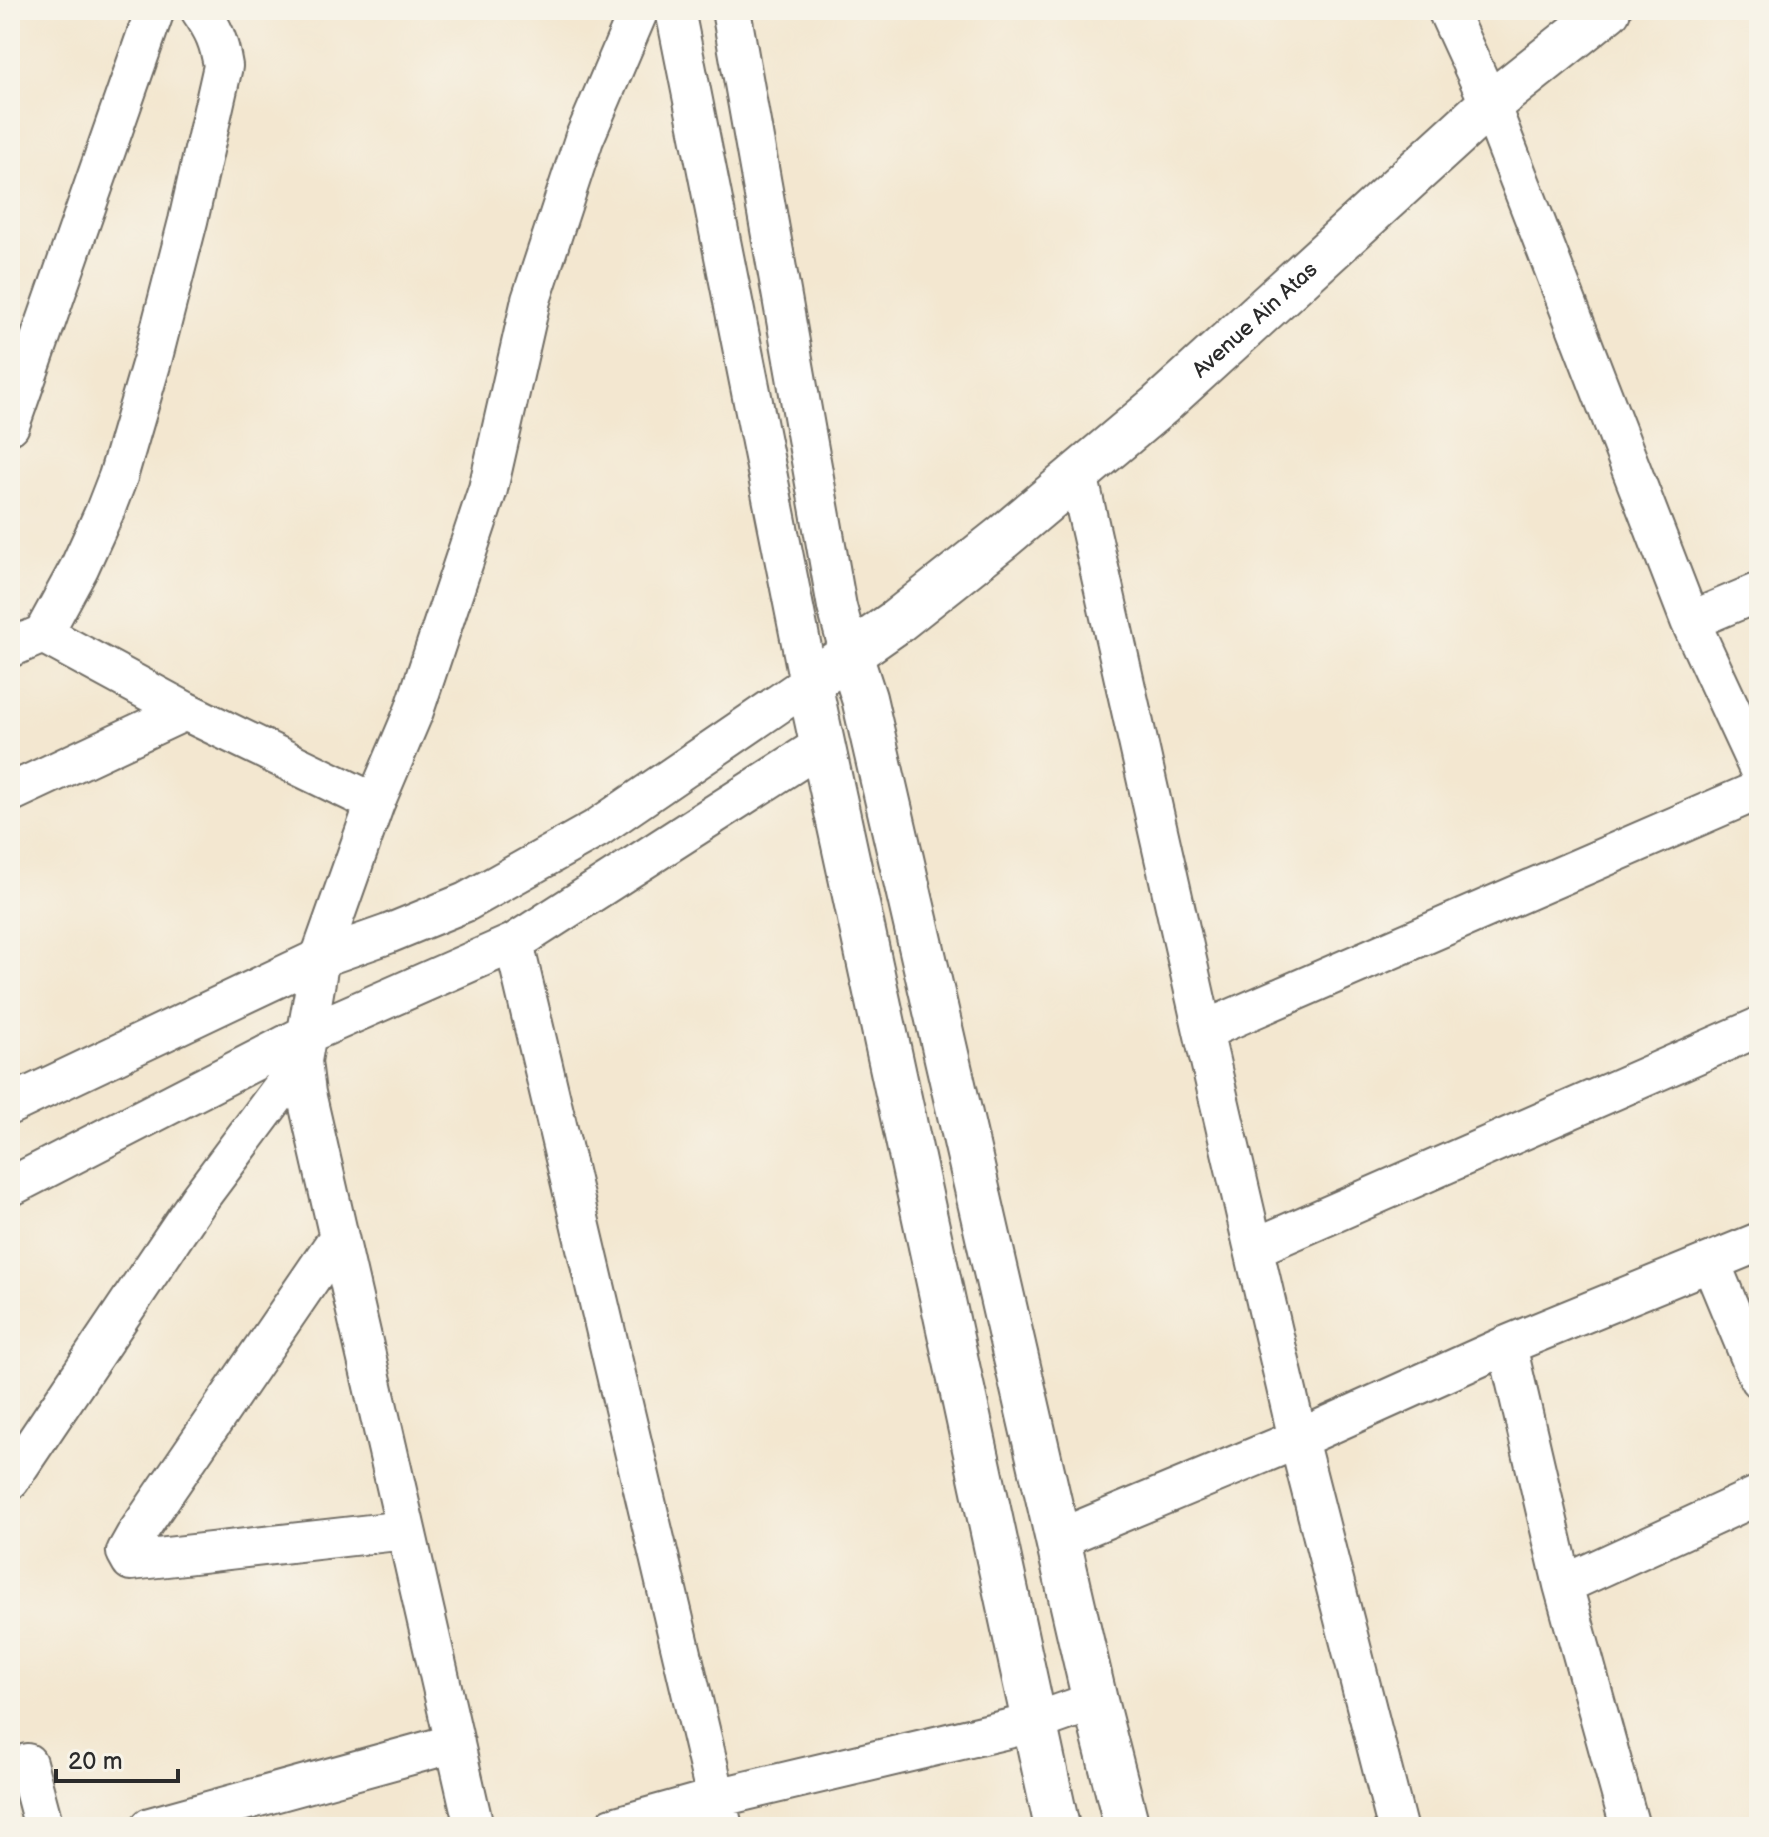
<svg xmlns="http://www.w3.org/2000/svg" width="1769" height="1837" font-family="'Balsamiq Sans',sans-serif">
	<rect width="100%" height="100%" fill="#f7f3e8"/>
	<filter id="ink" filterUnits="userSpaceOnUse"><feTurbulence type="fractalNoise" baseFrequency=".0125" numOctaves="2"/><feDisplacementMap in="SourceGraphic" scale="16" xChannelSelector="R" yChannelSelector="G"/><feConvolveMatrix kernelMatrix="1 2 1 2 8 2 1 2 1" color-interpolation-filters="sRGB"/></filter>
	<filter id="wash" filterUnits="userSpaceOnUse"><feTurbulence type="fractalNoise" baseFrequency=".006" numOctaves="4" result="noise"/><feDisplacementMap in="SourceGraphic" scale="32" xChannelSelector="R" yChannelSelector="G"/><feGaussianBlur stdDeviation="1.8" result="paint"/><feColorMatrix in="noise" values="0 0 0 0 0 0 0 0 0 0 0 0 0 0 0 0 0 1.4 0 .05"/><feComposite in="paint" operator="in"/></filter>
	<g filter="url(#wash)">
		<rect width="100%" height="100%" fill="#f3e7d0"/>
	</g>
	<g filter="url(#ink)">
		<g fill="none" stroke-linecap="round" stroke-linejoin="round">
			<g stroke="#716d65" stroke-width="42">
				<path id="street" d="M 731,10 L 837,607 L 850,655
					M 1447,10 L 1490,104 L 1690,621 L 1759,770
					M 10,425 L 155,10
					M 1078,474 L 1203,1031 L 1298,1439 L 1397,1827
					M 1690,621 L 1759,592
					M 43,634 L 185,711 L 375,803
					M 10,648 L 43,634 L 79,568 L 104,513 L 118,477 L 152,361 L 188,221 L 223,66 C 219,42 214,30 200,10
					M 10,793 L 185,711
					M 514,943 L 723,1827
					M 1203,1031 L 1759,790
					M 10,1105 L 320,958 L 388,934 L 466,902 L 596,829 L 809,683 L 675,10
					M 10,1187 L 307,1034 L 514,943 L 822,745
					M 339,1237 L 135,1536 L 126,1552 L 131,1561 L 406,1530
					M 1254,1248 L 1759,1027
					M 1711,1263 L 1759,1379
					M 1507,1345 L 1563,1585 L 1630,1827
					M 10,1480 L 199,1199 L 302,1061
					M 1058,1539 L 1298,1439 L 1507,1345 L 1759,1242
					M 1563,1585 L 1759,1495
					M 27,1763 L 44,1827
					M 150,1827 L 455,1743
					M 474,1827 L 306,1093 L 302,1061 L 320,958 L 375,803 L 414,711 L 488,489 L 531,300 L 584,139 L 639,10
					M 613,1827 L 716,1798 L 1033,1723 L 1095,1701"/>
			</g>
			<g stroke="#716d65" stroke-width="48">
				<g id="secondary">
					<path d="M 850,655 L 864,698 L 1095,1701 L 1127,1827"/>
					<path id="s1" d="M 1057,1827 L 809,683 L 896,622 L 1002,538 L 1078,474 L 1160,405 L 1490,104 L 1608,10"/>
				</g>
			</g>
			<use href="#street" stroke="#fff" stroke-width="38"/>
			<use href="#secondary" stroke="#fff" stroke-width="44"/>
		</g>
	</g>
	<g text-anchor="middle" stroke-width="6" stroke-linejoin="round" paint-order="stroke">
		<g font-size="22" fill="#2b2b2b" stroke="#f7f3e8">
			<text dy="8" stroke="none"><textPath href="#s1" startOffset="1746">Avenue Ain Atas</textPath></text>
		</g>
	</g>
	<rect width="1769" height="1837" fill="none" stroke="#f7f3e8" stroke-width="40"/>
	<path d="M56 1769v12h122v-12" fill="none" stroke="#2b2b2b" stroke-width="4"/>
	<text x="68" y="1769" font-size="24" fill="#2b2b2b" stroke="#f7f3e8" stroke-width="6" paint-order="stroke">20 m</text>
</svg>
